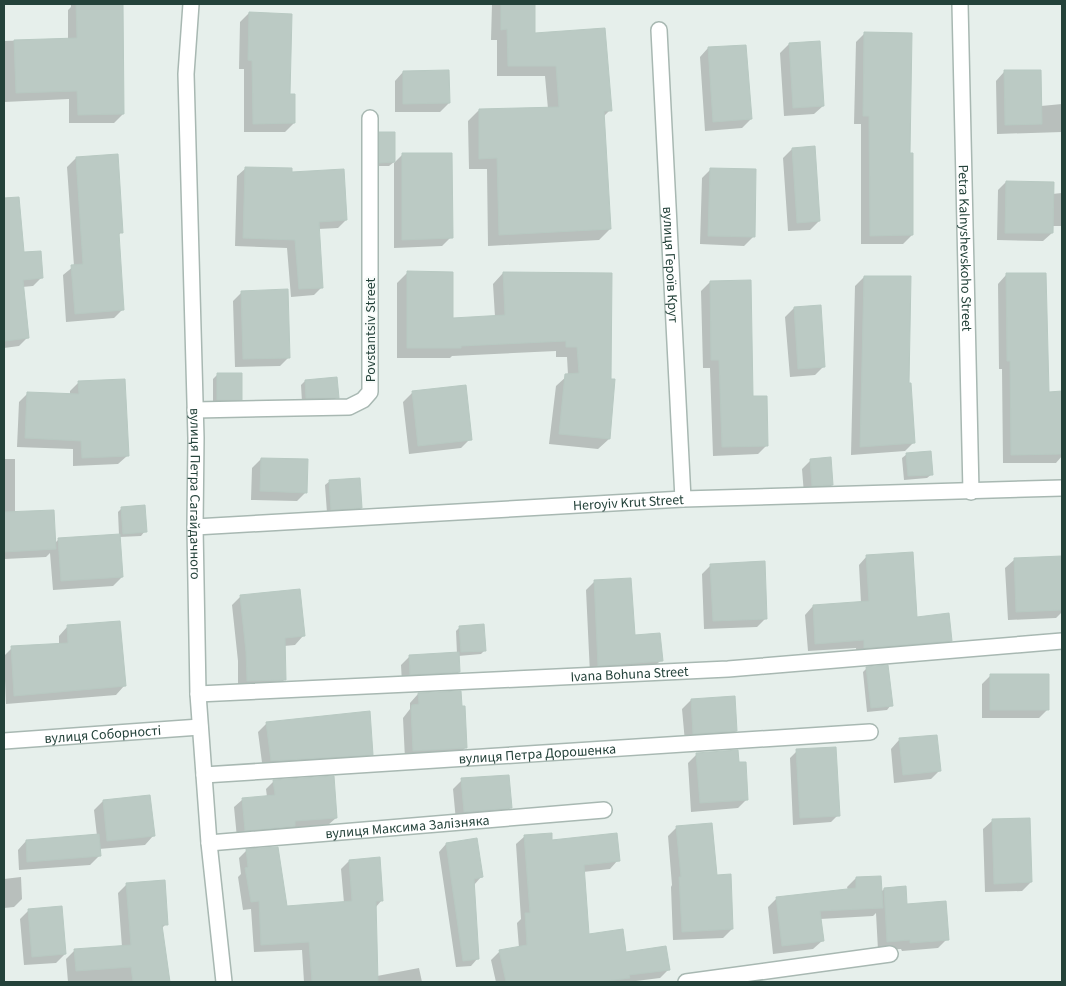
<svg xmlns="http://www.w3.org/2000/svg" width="1066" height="986" font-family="'Source Sans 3',sans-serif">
	<rect width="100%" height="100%" fill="#e6efeb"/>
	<path fill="#0003" d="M 71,4 L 121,4 L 123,114 L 114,123 L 69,123 L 69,99 L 4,102 L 4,41 L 68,39 L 68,10 L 71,7 Z
		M 492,4 L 534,4 L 534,35 L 610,110 L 603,117 L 610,229 L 599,240 L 488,246 L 487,169 L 469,169 L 468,121 L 479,110 L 548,109 L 545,76 L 497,76 L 497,40 L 491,40 Z
		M 249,13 L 289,95 L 294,123 L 285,132 L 244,132 L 244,69 L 239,69 L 240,22 Z
		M 864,34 L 912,235 L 903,244 L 861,244 L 861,124 L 854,124 L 856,42 Z
		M 789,44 L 823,106 L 814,114 L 784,116 L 780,53 Z
		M 708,48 L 751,119 L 742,128 L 705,131 L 700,57 Z
		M 403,72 L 449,103 L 440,112 L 395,112 L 395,81 Z
		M 1004,72 L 1041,106 L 1062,104 L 1062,132 L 997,134 L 996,81 Z
		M 380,133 L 393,133 L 394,163 L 402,155 L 451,237 L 442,246 L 394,248 L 394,162 L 389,166 L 376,166 L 376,137 Z
		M 792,149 L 819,221 L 810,230 L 788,231 L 783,158 Z
		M 76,158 L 121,232 L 118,236 L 123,309 L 114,318 L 66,322 L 63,275 L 74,266 L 67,167 Z
		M 246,168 L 290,173 L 346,220 L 338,228 L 318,229 L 322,287 L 314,295 L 291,297 L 287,248 L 235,246 L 237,176 Z
		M 711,169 L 753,237 L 744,246 L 700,244 L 702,178 Z
		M 1006,182 L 1052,194 L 1062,193 L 1062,226 L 1052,226 L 1052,233 L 1043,241 L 997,240 L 998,190 Z
		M 20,218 L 23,254 L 42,277 L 33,286 L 22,287 L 27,338 L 19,346 L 4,348 L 4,219 Z
		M 407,273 L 452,319 L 495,317 L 493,284 L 503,273 L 610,274 L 609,439 L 598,449 L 549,444 L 556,386 L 568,375 L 567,357 L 556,357 L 556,351 L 452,356 L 450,358 L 397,358 L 397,283 Z
		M 1006,275 L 1048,393 L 1062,393 L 1062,456 L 1056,463 L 1003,463 L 1002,369 L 999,369 L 998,284 Z
		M 864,277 L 908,384 L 914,442 L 905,451 L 851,455 L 855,286 Z
		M 710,282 L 767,445 L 758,454 L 713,456 L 710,368 L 703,368 L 701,291 Z
		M 242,292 L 289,357 L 280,366 L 235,367 L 233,301 Z
		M 794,308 L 824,366 L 815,375 L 790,377 L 785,317 Z
		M 217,375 L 241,399 L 237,403 L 213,404 L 213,379 Z
		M 305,381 L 337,397 L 333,401 L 302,402 L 301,385 Z
		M 79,382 L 127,456 L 118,464 L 73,466 L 73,449 L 17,447 L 19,402 L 28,393 L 70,395 L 70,391 Z
		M 412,393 L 470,439 L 461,448 L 409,454 L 403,402 Z
		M 907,454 L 932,474 L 927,478 L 904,480 L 902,458 Z
		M 4,459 L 15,459 L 15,513 L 55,543 L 59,539 L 119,535 L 118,512 L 122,508 L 145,531 L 141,536 L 119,537 L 122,577 L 113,586 L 53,590 L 50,553 L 46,557 L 4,559 Z
		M 261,459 L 306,492 L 297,501 L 251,500 L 252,468 Z
		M 811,460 L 832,485 L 823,494 L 804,494 L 802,469 Z
		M 330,481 L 361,508 L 357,512 L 327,513 L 325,485 Z
		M 867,556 L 916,619 L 951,640 L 943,649 L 857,656 L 856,648 L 808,651 L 805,615 L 813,606 L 861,603 L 859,565 Z
		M 1062,558 L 1062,612 L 1056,618 L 1008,620 L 1005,568 L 1014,560 Z
		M 711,565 L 766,618 L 757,627 L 704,629 L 702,574 Z
		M 594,582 L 634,637 L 661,660 L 652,669 L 590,674 L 586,590 Z
		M 241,596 L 303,636 L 295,645 L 284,646 L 285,679 L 276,688 L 238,689 L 238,661 L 232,605 Z
		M 67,627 L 124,686 L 116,695 L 6,704 L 4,656 L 12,648 L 59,645 L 59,636 Z
		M 460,627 L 485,650 L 481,654 L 458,656 L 459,672 L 450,681 L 402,683 L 401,665 L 410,656 L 457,654 L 456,631 Z
		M 867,668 L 891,705 L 887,710 L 867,712 L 863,672 Z
		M 991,675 L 1048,709 L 1039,718 L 982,718 L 982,684 Z
		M 418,694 L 466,747 L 457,756 L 405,759 L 403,718 L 410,709 L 410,703 Z
		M 691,700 L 736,731 L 727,740 L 685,742 L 682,709 Z
		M 267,723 L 372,753 L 363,762 L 263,770 L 258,732 Z
		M 899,740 L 940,770 L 931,779 L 894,783 L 891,749 Z
		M 797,751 L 838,815 L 831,822 L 793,825 L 790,758 Z
		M 697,754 L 738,764 L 747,799 L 738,808 L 691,812 L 688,763 Z
		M 462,780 L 510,808 L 502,817 L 456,821 L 453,789 Z
		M 274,781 L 336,818 L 328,825 L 292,828 L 286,834 L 237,838 L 234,807 L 242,800 L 267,797 L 266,789 Z
		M 103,801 L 153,836 L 145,845 L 99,849 L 99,856 L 90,865 L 19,870 L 18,850 L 26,841 L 97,836 L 94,810 Z
		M 992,821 L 1031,882 L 1022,891 L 985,892 L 983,829 Z
		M 677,827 L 716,876 L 732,929 L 723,938 L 673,940 L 671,887 L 672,885 L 668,836 Z
		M 525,836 L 551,841 L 618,860 L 610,869 L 583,872 L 588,935 L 625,953 L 669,969 L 660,978 L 628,982 L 496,982 L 491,960 L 500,951 L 519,948 L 517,923 L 521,919 L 516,844 Z
		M 446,844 L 481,877 L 474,885 L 478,958 L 471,966 L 456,967 L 439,852 Z
		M 247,850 L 286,907 L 344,903 L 341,869 L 349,861 L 382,900 L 375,908 L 377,976 L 419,968 L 422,982 L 304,982 L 302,950 L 254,952 L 251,909 L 243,910 L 238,877 L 241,874 L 239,858 Z
		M 21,877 L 22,899 L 14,907 L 4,908 L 4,879 Z
		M 856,878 L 881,892 L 884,889 L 947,939 L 938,948 L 902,951 L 901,949 L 878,950 L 876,913 L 873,916 L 820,919 L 822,941 L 813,949 L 773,954 L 768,907 L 777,898 L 848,890 L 847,887 Z
		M 127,884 L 166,924 L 161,929 L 169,982 L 68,982 L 66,959 L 75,950 L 122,947 L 118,893 Z
		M 29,910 L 65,954 L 56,963 L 24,965 L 20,919 Z"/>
	<path fill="#bbcac4" stroke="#b8c9c2" d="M 76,4 L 123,4 L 124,114 L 78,115 L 77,91 L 16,93 L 14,40 L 77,38 Z
		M 501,4 L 535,4 L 535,33 L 605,28 L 612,111 L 604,111 L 611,229 L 499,235 L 497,158 L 479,159 L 479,109 L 559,107 L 556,66 L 508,66 L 507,29 L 501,30 Z
		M 249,12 L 292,14 L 290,94 L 295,94 L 295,123 L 253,124 L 252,61 L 248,60 Z
		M 864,32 L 912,33 L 910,153 L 913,153 L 913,235 L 870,236 L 869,116 L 863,116 Z
		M 820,41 L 824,106 L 793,108 L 789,43 Z
		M 746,45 L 752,119 L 713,122 L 708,47 Z
		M 449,70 L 450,103 L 403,104 L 403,71 Z
		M 1004,70 L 1041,70 L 1042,124 L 1005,125 Z
		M 379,132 L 395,132 L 395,162 L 379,163 Z
		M 815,146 L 820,221 L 797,223 L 792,148 Z
		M 402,153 L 452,153 L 453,238 L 402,240 Z
		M 118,154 L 123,233 L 119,233 L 124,310 L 75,314 L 71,265 L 83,264 L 76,157 Z
		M 245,167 L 292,168 L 292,172 L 344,169 L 347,220 L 319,222 L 323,288 L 299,289 L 295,240 L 243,238 Z
		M 710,168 L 756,169 L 755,237 L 708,236 Z
		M 1006,181 L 1054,182 L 1053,233 L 1005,233 Z
		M 19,197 L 24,252 L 41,251 L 43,278 L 23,280 L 29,338 L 5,341 L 4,323 L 4,198 Z
		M 407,271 L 453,272 L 453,318 L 505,315 L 503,272 L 612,273 L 611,379 L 615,379 L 610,439 L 559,434 L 565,374 L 579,373 L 577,347 L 566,347 L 566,341 L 461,346 L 461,348 L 407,348 Z
		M 1006,273 L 1046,273 L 1049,392 L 1062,391 L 1062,454 L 1011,455 L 1010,361 L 1007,361 Z
		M 864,276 L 911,276 L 909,383 L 911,383 L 915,443 L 860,447 Z
		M 751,280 L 753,396 L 767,396 L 768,446 L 722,447 L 719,360 L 711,360 L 710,281 Z
		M 288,289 L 290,358 L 243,359 L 241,291 Z
		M 821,305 L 825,367 L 798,369 L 794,307 Z
		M 217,373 L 242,373 L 242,400 L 217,400 Z
		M 337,377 L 339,398 L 306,398 L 305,380 Z
		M 125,379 L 129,456 L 82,458 L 81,441 L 25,438 L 27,392 L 79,394 L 78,381 Z
		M 466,385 L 472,440 L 418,446 L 412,391 Z
		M 931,451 L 933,475 L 908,476 L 906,453 Z
		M 831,457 L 833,485 L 812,486 L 810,459 Z
		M 261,458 L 308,459 L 307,493 L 260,491 Z
		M 360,478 L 362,508 L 331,510 L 329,480 Z
		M 145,505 L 147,532 L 123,534 L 121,507 Z
		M 54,510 L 56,549 L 4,552 L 4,512 Z
		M 120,534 L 123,577 L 61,581 L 58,538 Z
		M 913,552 L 917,617 L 949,613 L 952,641 L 864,648 L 864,640 L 815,644 L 813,605 L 869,601 L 866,555 Z
		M 1062,556 L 1062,610 L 1016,612 L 1014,558 Z
		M 765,561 L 767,619 L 713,621 L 710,564 Z
		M 631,578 L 635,635 L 660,633 L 663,661 L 598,666 L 594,580 Z
		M 300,589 L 305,636 L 285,638 L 286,680 L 247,681 L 246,652 L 240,595 Z
		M 120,621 L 126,686 L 14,696 L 11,646 L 68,643 L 67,625 Z
		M 484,624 L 486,651 L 461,652 L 459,626 Z
		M 459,652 L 460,672 L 410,675 L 409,655 Z
		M 888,665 L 893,706 L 871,708 L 866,667 Z
		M 990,674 L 1049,674 L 1049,710 L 990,710 Z
		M 461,691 L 462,706 L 465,706 L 467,748 L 413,751 L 411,709 L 412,705 L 419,704 L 418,693 Z
		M 735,696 L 737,731 L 693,734 L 691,699 Z
		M 370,711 L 373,755 L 271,761 L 266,722 Z
		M 937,735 L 941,771 L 903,775 L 899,738 Z
		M 836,747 L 840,816 L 800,818 L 796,749 Z
		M 738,750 L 739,762 L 746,762 L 748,800 L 700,803 L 696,753 Z
		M 509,775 L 512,808 L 464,812 L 461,778 Z
		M 334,776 L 337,818 L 295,821 L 295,826 L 245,831 L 242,798 L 275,795 L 273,780 Z
		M 150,795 L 155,836 L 107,841 L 103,800 Z
		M 1030,818 L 1032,882 L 994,884 L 992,819 Z
		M 712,823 L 717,875 L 731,874 L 733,929 L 682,932 L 679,877 L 681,877 L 676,826 Z
		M 552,833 L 552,840 L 617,833 L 620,861 L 584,865 L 589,934 L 623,929 L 626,952 L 666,946 L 670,970 L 629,975 L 630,978 L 600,982 L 506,982 L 499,950 L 527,945 L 525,913 L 530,913 L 524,835 Z
		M 99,834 L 101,856 L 27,862 L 26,840 Z
		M 477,838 L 483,877 L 474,879 L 479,959 L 463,961 L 446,843 Z
		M 278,847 L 287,906 L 352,901 L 349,860 L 380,857 L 383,901 L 376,901 L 378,982 L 312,982 L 309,942 L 261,945 L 259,901 L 251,902 L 245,868 L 248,867 L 246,849 Z
		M 881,876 L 883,908 L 820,911 L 824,941 L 782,946 L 776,897 L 856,888 L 856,877 Z
		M 165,880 L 168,925 L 162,925 L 170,982 L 133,982 L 131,967 L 76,971 L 74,949 L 131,945 L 126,883 Z
		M 906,886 L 907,904 L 946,901 L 949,940 L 910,943 L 910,940 L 887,942 L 884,888 Z
		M 62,906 L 66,954 L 32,957 L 28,909 Z"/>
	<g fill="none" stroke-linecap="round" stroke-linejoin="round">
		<g stroke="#a8b8b2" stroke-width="18">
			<g id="minor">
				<path id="s1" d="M 191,4 L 186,74 L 196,438 L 195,527 L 198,694 L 209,843 L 224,982"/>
				<path id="s2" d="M 960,4 L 971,492"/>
				<path id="s3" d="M 659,30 L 683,499"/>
				<path d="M 195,410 L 349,407 L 363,400 L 370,392 L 370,118"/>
				<path id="s4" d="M 195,527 L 683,499 L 1062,488"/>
				<path id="s5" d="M 198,694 L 728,669 L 1062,641"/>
				<path id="s6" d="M 4,741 L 200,727"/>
				<path id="s7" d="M 204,775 L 870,732"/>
				<path id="s8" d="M 209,843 L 604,810"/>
				<path d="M 686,982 L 890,954"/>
			</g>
		</g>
		<use href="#minor" stroke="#fff" stroke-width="15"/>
	</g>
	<g text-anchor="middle" stroke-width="4" stroke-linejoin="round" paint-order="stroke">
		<g font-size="14" fill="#24423a" stroke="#f7fbf9">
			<text dy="5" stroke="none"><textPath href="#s2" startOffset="244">Petra Kalnyshevskoho Street</textPath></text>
			<text dy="5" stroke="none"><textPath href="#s3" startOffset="235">вулиця Героїв Крут</textPath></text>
			<text transform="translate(370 330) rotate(-90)" y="5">Povstantsiv Street</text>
			<text dy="5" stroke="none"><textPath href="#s1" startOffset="490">вулиця Петра Сагайдачного</textPath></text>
			<text dy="5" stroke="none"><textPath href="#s4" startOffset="434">Heroyiv Krut Street</textPath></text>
			<text dy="5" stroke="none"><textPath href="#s5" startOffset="432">Ivana Bohuna Street</textPath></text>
			<text dy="5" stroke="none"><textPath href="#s6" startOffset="99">вулиця Соборності</textPath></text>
			<text dy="5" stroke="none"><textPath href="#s7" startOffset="334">вулиця Петра Дорошенка</textPath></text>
			<text dy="5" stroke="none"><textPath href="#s8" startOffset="199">вулиця Максима Залізняка</textPath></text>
		</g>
	</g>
	<rect width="1066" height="986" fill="none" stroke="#24423a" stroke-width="10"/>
</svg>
